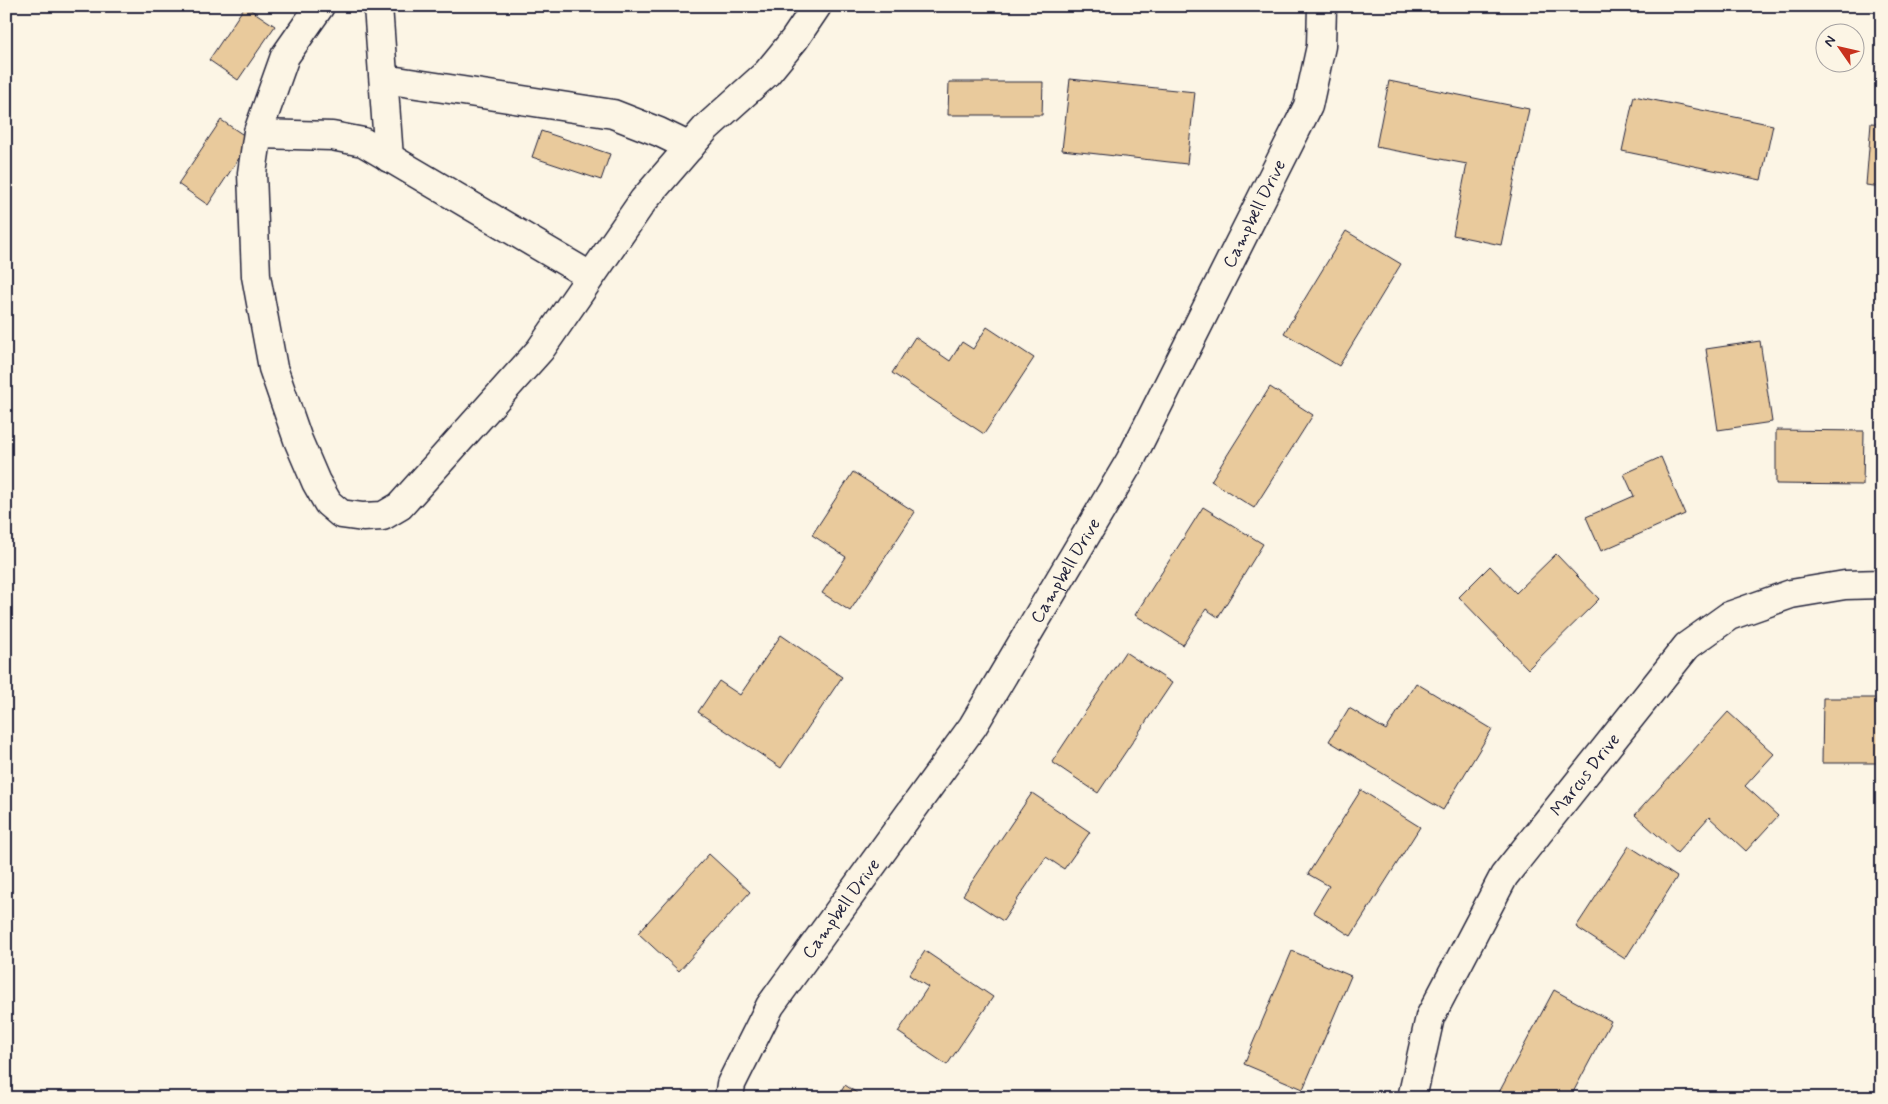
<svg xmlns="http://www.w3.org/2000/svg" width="1888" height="1104" font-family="Mynerve,sans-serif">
	<rect width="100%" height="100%" fill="#fcf5e5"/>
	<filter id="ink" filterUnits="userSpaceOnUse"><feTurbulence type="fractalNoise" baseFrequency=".02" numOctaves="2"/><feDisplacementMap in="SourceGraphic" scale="10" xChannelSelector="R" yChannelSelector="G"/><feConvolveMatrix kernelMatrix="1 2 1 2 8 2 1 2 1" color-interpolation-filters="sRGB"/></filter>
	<g filter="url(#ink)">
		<path fill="#e9ca9c" stroke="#22223b" d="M 245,6 L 275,26 L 238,80 L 209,60 Z
			M 1070,79 L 1195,92 L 1187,164 L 1062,150 Z
			M 1389,81 L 1529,109 L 1501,245 L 1453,235 L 1467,164 L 1376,147 Z
			M 949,82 L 1043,82 L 1042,115 L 948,115 Z
			M 1634,96 L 1773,125 L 1761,180 L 1622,151 Z
			M 221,120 L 251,140 L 208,205 L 178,184 Z
			M 1871,123 L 1882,124 L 1882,187 L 1866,185 Z
			M 541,131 L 610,154 L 601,180 L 532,157 Z
			M 1346,231 L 1401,264 L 1339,366 L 1284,333 Z
			M 987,327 L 1034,358 L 984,434 L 892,373 L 915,337 L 950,361 L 962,342 L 973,349 Z
			M 1760,341 L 1772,422 L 1718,430 L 1706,349 Z
			M 1270,387 L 1313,415 L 1254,508 L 1211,481 Z
			M 1776,430 L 1864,431 L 1863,485 L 1776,484 Z
			M 1661,457 L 1685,514 L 1601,551 L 1586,517 L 1634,496 L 1624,474 Z
			M 853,472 L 915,512 L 850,611 L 822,593 L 846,557 L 812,535 Z
			M 1203,507 L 1263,544 L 1218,617 L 1206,609 L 1183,645 L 1135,615 Z
			M 1556,554 L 1599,599 L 1528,669 L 1459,597 L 1490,566 L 1516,593 Z
			M 781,635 L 842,677 L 781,768 L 698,712 L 719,681 L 740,695 Z
			M 1125,652 L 1172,683 L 1098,793 L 1052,762 Z
			M 1416,683 L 1492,729 L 1443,810 L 1329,741 L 1349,708 L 1386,730 Z
			M 1823,698 L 1882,698 L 1882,763 L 1822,763 Z
			M 1728,712 L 1774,754 L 1745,786 L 1778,816 L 1746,851 L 1709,817 L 1677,853 L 1635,815 Z
			M 1361,790 L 1420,827 L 1351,936 L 1313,912 L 1329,886 L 1308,874 Z
			M 1032,793 L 1090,832 L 1064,869 L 1046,857 L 1003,921 L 963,895 Z
			M 1629,846 L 1677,877 L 1625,959 L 1576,927 Z
			M 709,854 L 750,892 L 679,971 L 638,933 Z
			M 925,951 L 993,997 L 947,1065 L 898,1032 L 928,987 L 909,975 Z
			M 1292,951 L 1351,976 L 1303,1089 L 1244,1064 Z
			M 1554,990 L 1611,1021 L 1570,1098 L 1496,1098 Z
			M 845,1085 L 864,1098 L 837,1098 Z"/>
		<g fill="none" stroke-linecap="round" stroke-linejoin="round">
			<g stroke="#22223b" stroke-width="31">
				<g id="minor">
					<path d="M 320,6 L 285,56 L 258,132 L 252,173 L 256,276 L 273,368 L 298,440 L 316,482 L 328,503 L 341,514 L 363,517 L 383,516 L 400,506 L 540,350 L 643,201 L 706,128 L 767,73 L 794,40 L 817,6"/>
					<path d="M 378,6 L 389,158"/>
					<path d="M 384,79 L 613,114 L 659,132 L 690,147"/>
					<path d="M 258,134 L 332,136 L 363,142 L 590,276"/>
					<path id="s1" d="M 729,1098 L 731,1084 L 770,1006 L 973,726 L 1130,461 L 1308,106 L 1321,46 L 1322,6"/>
					<path id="s2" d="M 1412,1098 L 1430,1017 L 1504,876 L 1687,646 L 1729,616 L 1791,594 L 1845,585 L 1882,584"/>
				</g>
			</g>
			<use href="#minor" stroke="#fcf5e5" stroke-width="28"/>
		</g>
	</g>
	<g text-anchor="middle" stroke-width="4" stroke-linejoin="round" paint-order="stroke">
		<g font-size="18" fill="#22223b" stroke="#fcf5e5">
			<text dy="6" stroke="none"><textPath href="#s1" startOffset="1032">Campbell Drive</textPath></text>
			<text dy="6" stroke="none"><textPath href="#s1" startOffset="628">Campbell Drive</textPath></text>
			<text dy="6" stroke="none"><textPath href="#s2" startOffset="372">Marcus Drive</textPath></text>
			<text dy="6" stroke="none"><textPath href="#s1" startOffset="222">Campbell Drive</textPath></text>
		</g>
	</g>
	<rect width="1888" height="1104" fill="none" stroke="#fcf5e5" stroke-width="25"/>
	<rect x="12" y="12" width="1863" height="1079" fill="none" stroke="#22223b" stroke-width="2" filter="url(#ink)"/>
	<g transform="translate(1840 48) rotate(304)"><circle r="24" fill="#fcf5e5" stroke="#a5a1a1"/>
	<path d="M0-4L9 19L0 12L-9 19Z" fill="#c8321e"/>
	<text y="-8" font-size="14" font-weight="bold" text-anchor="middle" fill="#22223b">N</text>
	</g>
</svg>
